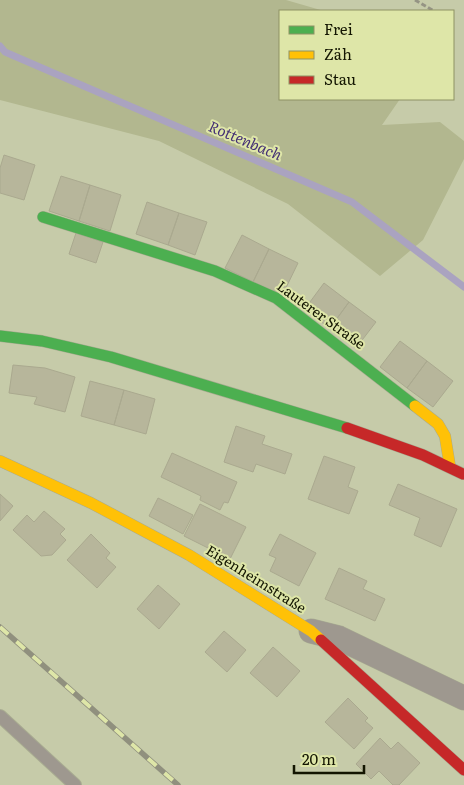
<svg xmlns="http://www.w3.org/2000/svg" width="464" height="785" font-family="Literata,serif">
	<rect width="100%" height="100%" fill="#c6cba9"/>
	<path fill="#b2b78f" d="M 0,0 L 286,0 L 324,11 L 280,11 L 280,99 L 400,99 L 382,125 L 440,122 L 464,141 L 464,159 L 423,240 L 380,276 L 288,204 L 159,141 L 0,100 Z"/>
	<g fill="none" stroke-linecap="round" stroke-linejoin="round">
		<path stroke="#aaa3c0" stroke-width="7" d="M 0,46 L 5,52 L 352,202 L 464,287"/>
	</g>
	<path fill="#b7b69b" stroke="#aaa98f" d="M 4,155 L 35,165 L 24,200 L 0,193 L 0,168 Z
		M 61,176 L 90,185 L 79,221 L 49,211 Z
		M 90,185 L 121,195 L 110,231 L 79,221 Z
		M 147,202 L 179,213 L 168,245 L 136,234 Z
		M 179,213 L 207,222 L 195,255 L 168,245 Z
		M 76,233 L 103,242 L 96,263 L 69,254 Z
		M 242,235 L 269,249 L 253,282 L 225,268 Z
		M 269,249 L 298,263 L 282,296 L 253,282 Z
		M 324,283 L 349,302 L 330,328 L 304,310 Z
		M 349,302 L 376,322 L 356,348 L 330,328 Z
		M 400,341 L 427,361 L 407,388 L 380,367 Z
		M 427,361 L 453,381 L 433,407 L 407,388 Z
		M 13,365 L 45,368 L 75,377 L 65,412 L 34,404 L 37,397 L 9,393 Z
		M 90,381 L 124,390 L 114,425 L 81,416 Z
		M 124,390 L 155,399 L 146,434 L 114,425 Z
		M 236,426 L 265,436 L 262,444 L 292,454 L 285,474 L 256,464 L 253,472 L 224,462 Z
		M 172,453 L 237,482 L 228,503 L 224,502 L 220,510 L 200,500 L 201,496 L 161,477 Z
		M 324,456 L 355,467 L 348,487 L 358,491 L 349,514 L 308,499 Z
		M 398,484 L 457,509 L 441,547 L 414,535 L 420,518 L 389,505 Z
		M 0,494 L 13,506 L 0,521 Z
		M 158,498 L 193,515 L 183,534 L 149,516 Z
		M 200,504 L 246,527 L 230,559 L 184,536 Z
		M 44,511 L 65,529 L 60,534 L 66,540 L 52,555 L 41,556 L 13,530 L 27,515 L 34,522 Z
		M 91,534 L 110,553 L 106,558 L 116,567 L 97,588 L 67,560 Z
		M 280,534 L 316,553 L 299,586 L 270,571 L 276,558 L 269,555 Z
		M 339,568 L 367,581 L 363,589 L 385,599 L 375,621 L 325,599 Z
		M 158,585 L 180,604 L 159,629 L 137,609 Z
		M 224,631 L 246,650 L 227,672 L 205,652 Z
		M 273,647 L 300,671 L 277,697 L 250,673 Z
		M 348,698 L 368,718 L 365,721 L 373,728 L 354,749 L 325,722 Z
		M 380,738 L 391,749 L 398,742 L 420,763 L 399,785 L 393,785 L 379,771 L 371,779 L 356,764 Z"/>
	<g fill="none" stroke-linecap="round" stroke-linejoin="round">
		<g stroke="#a8ab91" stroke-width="14">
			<path id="lane" d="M 0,716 L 75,785"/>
		</g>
		<g stroke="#a8ab91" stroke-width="25">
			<path id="street" d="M 311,631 L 339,638 L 464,698"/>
		</g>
		<g stroke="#a8ab91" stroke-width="12">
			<path id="fast" d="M 43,217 L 215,271 L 276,298 L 415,406
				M 0,336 L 42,341 L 111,357 L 347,428"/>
		</g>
		<g stroke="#a8ab91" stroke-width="12">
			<path id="slow" d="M 415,406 L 438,424 L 445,436 L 450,467
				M 0,461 L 91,503 L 189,555 L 311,631 L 321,640"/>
		</g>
		<g stroke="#a8ab91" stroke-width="12">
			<path id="jam" d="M 347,428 L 423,455 L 463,474
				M 321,640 L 464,770"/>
		</g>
		<path stroke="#959484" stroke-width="3" stroke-dasharray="5 2.5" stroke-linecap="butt" d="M 415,0 L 434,11"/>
		<use href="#lane" stroke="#9e988f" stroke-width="12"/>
		<use href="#street" stroke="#9e988f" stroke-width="24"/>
		<use href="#fast" stroke="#4caf50" stroke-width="11"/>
		<use href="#slow" stroke="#ffc107" stroke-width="11"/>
		<use href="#jam" stroke="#c62828" stroke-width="11"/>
		<g stroke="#90907e" stroke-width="5.5">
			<path id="rail" d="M 0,627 L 178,785"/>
		</g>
		<use href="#rail" stroke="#dee6a8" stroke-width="4" stroke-dasharray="11" stroke-linecap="butt"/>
	</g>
	<g text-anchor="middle" stroke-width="4" stroke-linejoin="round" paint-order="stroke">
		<g font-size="14" fill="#131501" stroke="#dee6a8">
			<text transform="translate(321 315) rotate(36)" y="5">Lauterer Straße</text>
			<text transform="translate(256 579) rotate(32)" y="5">Eigenheimstraße</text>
		</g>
		<g font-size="15" font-style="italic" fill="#443074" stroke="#dee6a8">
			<text transform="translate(245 141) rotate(23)" y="5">Rottenbach</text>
		</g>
	</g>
	<rect x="279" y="10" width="175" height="90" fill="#dee6a8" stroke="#8d9265"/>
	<rect x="289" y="26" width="25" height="8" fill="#4caf50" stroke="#8d9265"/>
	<text x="324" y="35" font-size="15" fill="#131501">Frei</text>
	<rect x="289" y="51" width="25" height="8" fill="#ffc107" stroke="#8d9265"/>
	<text x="324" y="60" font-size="15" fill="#131501">Zäh</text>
	<rect x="289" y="76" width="25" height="8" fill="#c62828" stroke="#8d9265"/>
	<text x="324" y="85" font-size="15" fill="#131501">Stau</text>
	<path d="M294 765v8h70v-8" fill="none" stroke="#131501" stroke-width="2.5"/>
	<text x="302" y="765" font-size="15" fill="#131501" stroke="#dee6a8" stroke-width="4" paint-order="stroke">20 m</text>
</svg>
